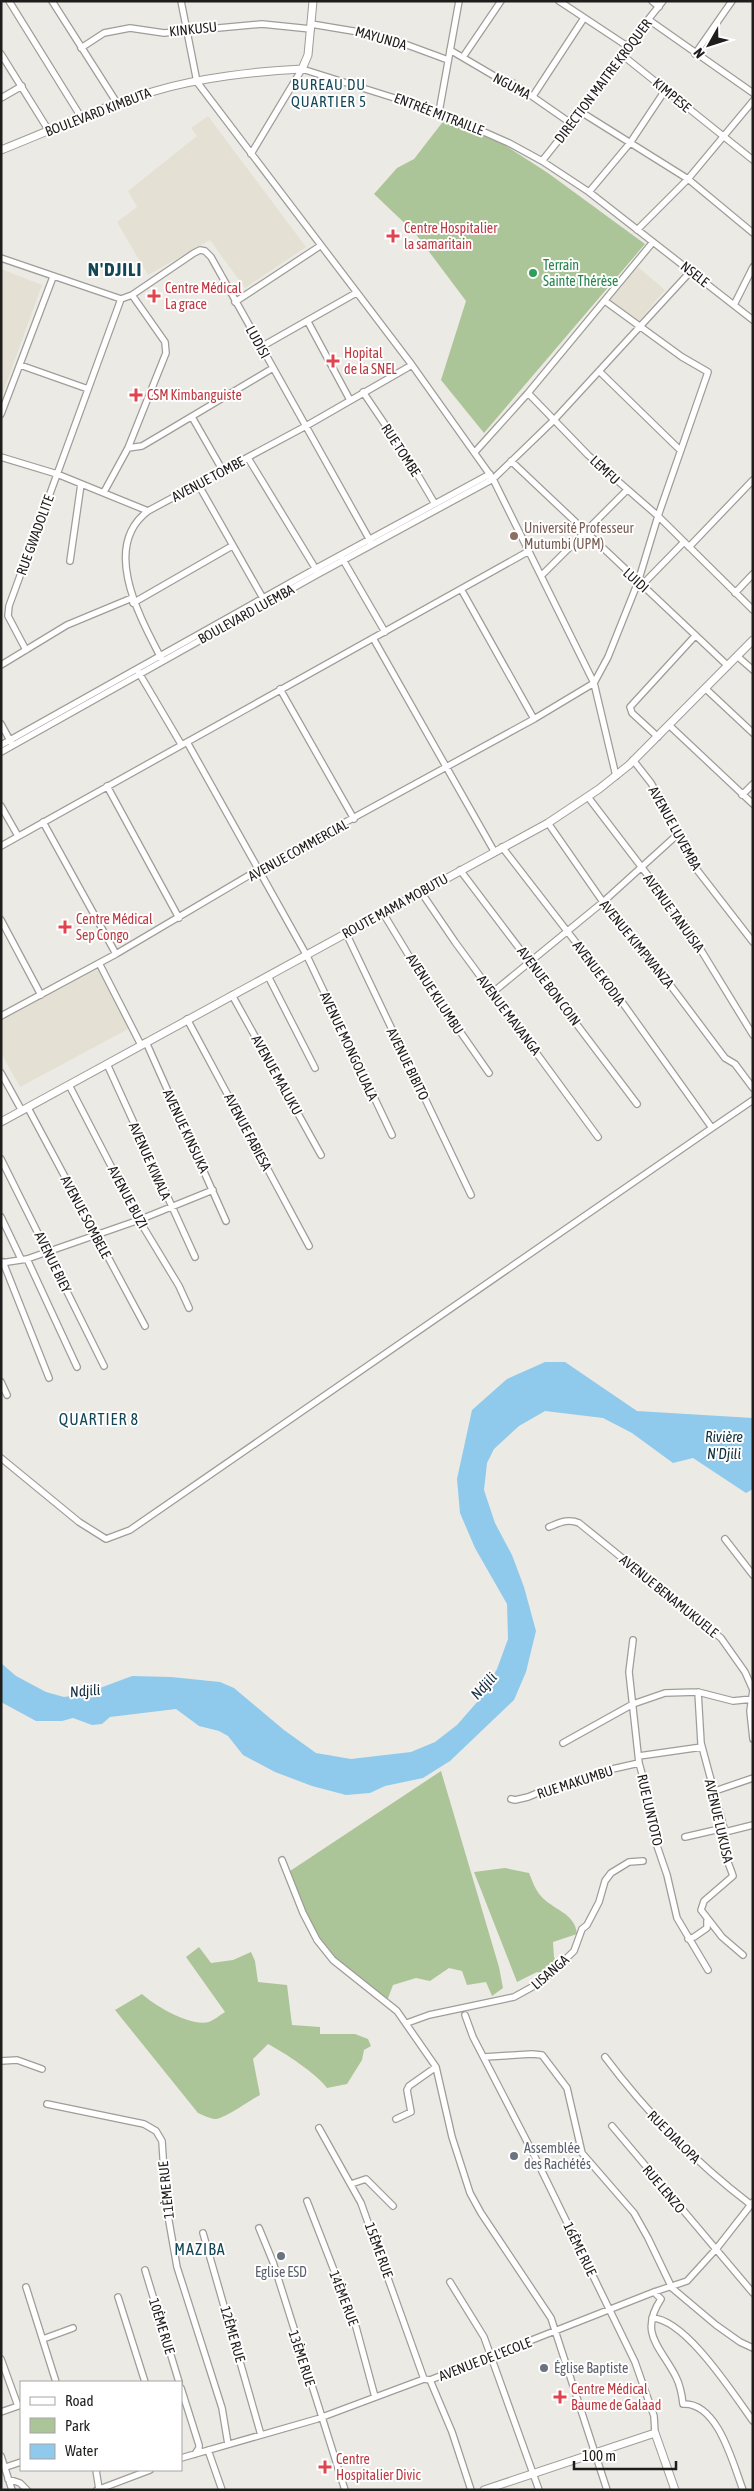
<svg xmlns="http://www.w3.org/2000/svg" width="754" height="2491" font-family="'Asap Condensed',sans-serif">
	<rect width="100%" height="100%" fill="#eceae4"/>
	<path fill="#e4e0d3" d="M 208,116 L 306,247 L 245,288 L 210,240 L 148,275 L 117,222 L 137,207 L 128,191 L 197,136 L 191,128 Z
		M 638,267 L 665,290 L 639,321 L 610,300 Z
		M 1,269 L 42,285 L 1,398 Z
		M 97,967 L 130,1028 L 20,1087 L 1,1053 L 1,1020 Z"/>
	<path fill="#acc598" d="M 445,119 L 503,144 L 548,173 L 645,244 L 484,433 L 441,380 L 466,301 L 415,233 L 374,194 L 397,168 L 414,159 Z
		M 441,1771 L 499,1967 L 503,1988 L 492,1996 L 486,1982 L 467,1985 L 462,1971 L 449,1968 L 430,1981 L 416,1978 L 393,1985 L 387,2001 L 333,1960 L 312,1932 L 287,1873 Z
		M 505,1868 L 529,1873 C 532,1880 535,1889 540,1895 C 552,1910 575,1912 577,1934 L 553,1942 L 554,1957 L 559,1967 L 546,1975 L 537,1972 L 517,1982 L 474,1872 Z
		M 199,1947 L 211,1963 L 233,1960 L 251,1952 L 255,1961 L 258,1982 L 287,1985 L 292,2025 L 320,2027 L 320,2034 L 355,2034 L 368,2039 L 371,2046 L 364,2050 L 362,2060 L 347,2084 L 327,2088 C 317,2074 285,2053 268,2044 L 253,2059 L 260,2095 C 250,2100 223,2120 214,2119 C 209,2118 203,2115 198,2113 L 115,2010 L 142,1994 C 155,2006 191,2027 209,2022 C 214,2020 220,2015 225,2012 L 186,1957 Z"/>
	<path fill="#8fcaec" d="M 545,1362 L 565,1362 L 637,1411 L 753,1418 L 753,1489 L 746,1493 L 693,1458 L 673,1463 L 632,1433 L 603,1418 L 545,1411 L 519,1426 L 494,1449 L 487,1463 L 484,1490 L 495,1523 L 512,1555 L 524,1587 L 536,1631 L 526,1672 L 514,1700 L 450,1761 L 423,1778 L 385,1786 L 370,1793 L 346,1795 L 312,1786 L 275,1772 L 243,1755 L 228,1736 L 219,1731 L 199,1726 L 176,1709 L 110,1717 L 102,1724 L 92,1725 L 73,1718 L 62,1721 L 36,1721 L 1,1702 L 1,1663 L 16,1676 L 46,1692 L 64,1697 L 84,1694 L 132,1676 L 171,1677 L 220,1682 L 234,1688 L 284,1730 L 316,1753 L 351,1759 L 411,1752 L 435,1742 L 457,1725 L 478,1701 L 497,1669 L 508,1639 L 507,1604 L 475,1548 L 460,1513 L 457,1479 L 472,1410 L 507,1379 Z"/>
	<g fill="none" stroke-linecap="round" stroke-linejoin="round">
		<g stroke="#9f9d98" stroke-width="8">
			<path id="minor" d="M 9,1 L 81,117
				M 52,1 L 117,103
				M 181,1 L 197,82 L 412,365 L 493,479 L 594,683 L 616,776
				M 559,1 L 627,46
				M 652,1 L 659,7
				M 649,20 L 753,93
				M 311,24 L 383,36 L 448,60
				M 81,48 L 104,33 L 130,28 L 164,33 L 262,24 L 311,29
				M 450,50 L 496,77 L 513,83 L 572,124
				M 1,54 L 49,131
				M 621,54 L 753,160
				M 695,54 L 732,1
				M 463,57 L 501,1
				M 533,96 L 584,18
				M 1,98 L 22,86
				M 439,112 L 459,1
				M 581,112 L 688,179 L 753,233
				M 251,154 L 302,69 L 439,112 L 509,143 L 542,161 L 589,192 L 753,320
				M 542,161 L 581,112 L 627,46 L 663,1
				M 589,192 L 630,143 L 666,89
				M 637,230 L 688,179 L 753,101
				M 1,258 L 121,299 L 132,295 L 194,253 L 200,250 L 205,251 L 211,257 L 372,544
				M 235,302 L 320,246
				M 734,305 L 753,267
				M 308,322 L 350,400
				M 261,347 L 356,293
				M 20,365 L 88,389
				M 599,371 L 680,450
				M 363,392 L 409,460 L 435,504
				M 528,393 L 588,455 L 658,516 L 753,610
				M 1,414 L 53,277
				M 192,417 L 223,471
				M 128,448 L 142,446 L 164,433 L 273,368
				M 475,452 L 528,393 L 653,242
				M 1,457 L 57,474 L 148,511
				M 248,458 L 317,571
				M 511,461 L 728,666
				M 198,484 L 264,600
				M 104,492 L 128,448 L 166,353 L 165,342 L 132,295
				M 689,547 L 753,480
				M 342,558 L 385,632
				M 70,561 L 81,484
				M 542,575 L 627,490
				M 642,585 L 684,542
				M 461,589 L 534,719
				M 735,593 L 753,574
				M 133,603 L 232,546
				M 373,638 L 494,851
				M 26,650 L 8,616 L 9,606 L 121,299
				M 737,656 L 753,670
				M 161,658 C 141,619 100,547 148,511 L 306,426 L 412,365
				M 1,665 L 67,625 L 132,598
				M 139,673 L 181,744
				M 280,689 L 354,819
				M 706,689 L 753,733
				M 1,724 L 12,744
				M 670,726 L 753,804
				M 658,737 L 632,713 L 630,707 L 695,636
				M 187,742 L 307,956 L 392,1135
				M 1,745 L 315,569 L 490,474
				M 1,752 L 318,574 L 493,479 L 554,420 L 691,271
				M 633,760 L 651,783 L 667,811 L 694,866 L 753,942
				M 107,786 L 179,918
				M 742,795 L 753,784
				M 588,797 L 685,924 L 753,1035
				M 1,806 L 18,836
				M 43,822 L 116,954
				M 548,823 L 603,902 L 665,978 L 725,1058 L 735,1064 L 753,1088
				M 1,846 L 529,551
				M 460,870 L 637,1104
				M 421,892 L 455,942 L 598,1137
				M 383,913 L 420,974 L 489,1073
				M 1,920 L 41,995
				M 346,933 L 471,1195
				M 99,963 L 141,1045
				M 268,976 L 315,1068
				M 492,993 L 603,902 L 678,834
				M 232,995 L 321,1155
				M 1,1016 L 116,954 L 258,870 L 534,719 L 594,683 L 608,657 L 638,582 L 658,516 L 708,372 L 682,357 L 605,301
				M 187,1019 L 309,1246
				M 146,1042 L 226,1221
				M 107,1064 L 195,1257
				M 1,1073 L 22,1111
				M 69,1085 L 139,1220 L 179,1286 L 189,1308
				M 28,1108 L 145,1326
				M 712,1128 L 753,1100
				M 1,1159 L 104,1366
				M 1,1217 L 21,1259
				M 27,1259 L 77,1367
				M 3,1262 L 49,1378
				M 1,1263 L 27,1259 L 139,1220 L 213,1190
				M 1,1382 L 7,1395
				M 1,1458 L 79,1522 L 106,1539 L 130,1530 L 712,1128 L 622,1002 L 502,847
				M 549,1527 C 559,1523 568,1518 579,1523 L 721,1638 L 745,1672 L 753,1690 L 750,1711 L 753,1739
				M 725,1539 L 753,1575
				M 633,1640 L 629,1672 L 639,1763 L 650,1802 L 655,1840 L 667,1875 L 677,1918 L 708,1970
				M 698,1692 L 701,1743 L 724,1828 C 717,1841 729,1863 733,1876 L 704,1901 L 701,1910 L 722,1937 L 743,1955
				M 563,1743 L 633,1704 L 665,1693 L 698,1692 L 733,1701 L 752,1699
				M 639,1756 L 702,1747
				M 712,1792 L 753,1778
				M 511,1799 L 515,1800 L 528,1797 L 552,1787 L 580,1782 L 608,1770 L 639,1763
				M 721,1833 L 753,1825
				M 685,1837 L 724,1828
				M 282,1860 L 303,1913 L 317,1940 L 333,1960 L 397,2011 L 436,2067 L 452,2137 L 470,2193 L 481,2213 L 551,2318 L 607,2490
				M 688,1939 L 694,1937 L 707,1928 L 707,1921
				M 465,2015 L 473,2037 L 535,2157 L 635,2362 L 654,2416 L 655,2433
				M 407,2023 L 429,2015 L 514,1997 L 543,1981 L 574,1951 L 582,1929 L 587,1925 L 599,1902 L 605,1881 L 611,1873 L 629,1862 L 643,1861
				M 484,2057 L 532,2054 L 542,2055 L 567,2088 L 582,2153 L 634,2213 L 648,2238 L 672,2288 L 716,2325 L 740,2342 L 753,2348
				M 605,2057 C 647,2113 695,2162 750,2204 L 749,2207
				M 1,2061 L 17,2060 L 42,2069
				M 47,2104 L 144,2124 L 156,2131 L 162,2141 L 166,2204 L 177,2267 L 222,2408 L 228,2444
				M 396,2119 L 411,2112 L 407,2090 L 409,2086 L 436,2067
				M 612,2126 L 753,2293
				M 319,2128 L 361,2203 L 424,2379
				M 351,2184 L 366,2179 L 393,2206
				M 307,2201 L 356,2327 L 375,2397
				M 259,2228 L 273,2262 L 345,2490
				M 203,2233 L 261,2435
				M 145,2270 L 179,2382
				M 450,2282 L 484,2337 L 539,2490
				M 26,2287 L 56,2382
				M 654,2292 L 661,2299 C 638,2334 661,2347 676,2377 C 680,2385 682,2395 683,2404 C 718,2402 733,2464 743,2490
				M 118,2297 L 145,2382
				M 652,2318 C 686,2319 734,2395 753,2421
				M 43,2339 L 73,2328
				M 1,2359 L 18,2406
				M 430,2380 L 452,2432 L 471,2490
				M 181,2388 L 199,2445 L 199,2448 L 195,2454
				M 1,2412 L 21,2405
				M 208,2450 L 222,2490
				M 1,2456 L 12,2490
				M 181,2458 L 317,2419 L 424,2379 L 430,2380 L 654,2292 L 687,2281 L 717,2248 L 753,2202
				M 6,2467 L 21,2462
				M 96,2470 L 99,2489
				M 8,2479 L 20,2483 L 27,2490
				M 97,2490 L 150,2470"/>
		</g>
		<g stroke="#9f9d98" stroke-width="9">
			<path id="tertiary" d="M 1,150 C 52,130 102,106 155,91 C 198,78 257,71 302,69 L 308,55 L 313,1
				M 1,1122 L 548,823 L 599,789 L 629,765 L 753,640
				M 484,2490 L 655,2433 L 675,2490"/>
		</g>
		<use href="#minor" stroke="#fff" stroke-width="5.5"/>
		<use href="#tertiary" stroke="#fff" stroke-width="7"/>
	</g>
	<g fill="#e0444e" stroke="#fff" stroke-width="2">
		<path d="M390.5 228.5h5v5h5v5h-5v5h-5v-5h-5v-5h5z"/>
		<path d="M151.5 288.5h5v5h5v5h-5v5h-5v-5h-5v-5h5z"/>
		<path d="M330.5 353.5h5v5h5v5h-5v5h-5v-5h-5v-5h5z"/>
		<path d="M133.5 387.5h5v5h5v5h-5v5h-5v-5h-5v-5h5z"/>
		<path d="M62.5 919.5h5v5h5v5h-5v5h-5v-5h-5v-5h5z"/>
		<path d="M557.5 2389.5h5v5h5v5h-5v5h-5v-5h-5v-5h5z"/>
		<path d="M322.5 2459.5h5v5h5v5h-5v5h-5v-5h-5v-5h5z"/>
	</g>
	<circle fill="#2e9e5b" stroke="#fff" stroke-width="2" cx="533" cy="273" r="5"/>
	<circle fill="#8d6e63" stroke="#fff" stroke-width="2" cx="514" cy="536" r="5"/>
	<g fill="#6b7280" stroke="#fff" stroke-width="2">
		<circle cx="514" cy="2156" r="5"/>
		<circle cx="281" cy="2256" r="5"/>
		<circle cx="544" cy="2368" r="5"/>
	</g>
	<g text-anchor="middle" stroke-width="4" stroke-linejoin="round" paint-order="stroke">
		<g font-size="14" fill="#1e1d1b" stroke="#fff">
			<text transform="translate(193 29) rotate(-6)" y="5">KINKUSU</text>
			<text transform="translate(381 38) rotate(16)" y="5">MAYUNDA</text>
			<text transform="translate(603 81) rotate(-53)" y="5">DIRECTION MAITRE KROQUER</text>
			<text transform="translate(512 86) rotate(28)" y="5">NGUMA</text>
			<text transform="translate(672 95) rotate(40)" y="5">KIMPESE</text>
			<text transform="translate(98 112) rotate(-21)" y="5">BOULEVARD KIMBUTA</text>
			<text transform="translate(439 114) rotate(21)" y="5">ENTRÉE MITRAILLE</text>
			<text transform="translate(695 274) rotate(38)" y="5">NSELE</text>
			<text transform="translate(258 342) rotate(61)" y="5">LUDISI</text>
			<text transform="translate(401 450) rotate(57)" y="5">RUE TOMBE</text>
			<text transform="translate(605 470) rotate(43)" y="5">LEMFU</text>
			<text transform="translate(208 479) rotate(-28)" y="5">AVENUE TOMBE</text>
			<text transform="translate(35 535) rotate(-70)" y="5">RUE GWADOLITE</text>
			<text transform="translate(636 580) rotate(42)" y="5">LUIDI</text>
			<text transform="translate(246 614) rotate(-29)" y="5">BOULEVARD LUEMBA</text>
			<text transform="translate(675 828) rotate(61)" y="5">AVENUE LUVEMBA</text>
			<text transform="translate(298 850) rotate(-29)" y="5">AVENUE COMMERCIAL</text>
			<text transform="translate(395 906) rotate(-29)" y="5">ROUTE MAMA MOBUTU</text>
			<text transform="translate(674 913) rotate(54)" y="5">AVENUE TANUISIA</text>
			<text transform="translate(637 944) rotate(51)" y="5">AVENUE KIMPWANZA</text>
			<text transform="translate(599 973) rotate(53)" y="5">AVENUE KODIA</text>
			<text transform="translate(549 986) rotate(53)" y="5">AVENUE BON COIN</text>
			<text transform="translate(435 994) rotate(57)" y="5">AVENUE KILUMBU</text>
			<text transform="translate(509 1015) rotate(53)" y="5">AVENUE MAVANGA</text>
			<text transform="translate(349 1046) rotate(65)" y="5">AVENUE MONGOLUALA</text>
			<text transform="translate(408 1064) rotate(64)" y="5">AVENUE BIBITO</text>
			<text transform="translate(277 1075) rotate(61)" y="5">AVENUE MALUKU</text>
			<text transform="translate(186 1131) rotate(65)" y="5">AVENUE KINSUKA</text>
			<text transform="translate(248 1132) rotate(62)" y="5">AVENUE FABIESA</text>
			<text transform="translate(150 1161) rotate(66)" y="5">AVENUE KIWALA</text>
			<text transform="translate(128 1197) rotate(62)" y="5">AVENUE BUZI</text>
			<text transform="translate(86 1217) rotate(62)" y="5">AVENUE SOMBELE</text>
			<text transform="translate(53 1262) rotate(64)" y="5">AVENUE BIEY</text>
			<text transform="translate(669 1596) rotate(39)" y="5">AVENUE BENAMUKUELE</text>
			<text transform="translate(575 1782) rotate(-18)" y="5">RUE MAKUMBU</text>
			<text transform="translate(650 1810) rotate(77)" y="5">RUE LUNTOTO</text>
			<text transform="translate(719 1821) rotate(77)" y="5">AVENUE LUKUSA</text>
			<text transform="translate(550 1972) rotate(-41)" y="5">LISANGA</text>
			<text transform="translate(674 2137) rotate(45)" y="5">RUE DIALOPA</text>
			<text transform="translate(664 2189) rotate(50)" y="5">RUE LENZO</text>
			<text transform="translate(166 2190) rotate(-96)" y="5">11ÈME RUE</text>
			<text transform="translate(580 2249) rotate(64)" y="5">16ÈME RUE</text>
			<text transform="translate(379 2250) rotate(70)" y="5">15ÈME RUE</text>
			<text transform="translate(344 2298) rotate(69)" y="5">14ÈME RUE</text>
			<text transform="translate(162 2326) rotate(73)" y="5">10ÈME RUE</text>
			<text transform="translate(233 2334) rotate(74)" y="5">12ÈME RUE</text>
			<text transform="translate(302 2358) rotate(72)" y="5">13ÈME RUE</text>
			<text transform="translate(485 2359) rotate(-21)" y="5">AVENUE DE L'ECOLE</text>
		</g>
		<g font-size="14" fill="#be3a42" stroke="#fff" text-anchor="start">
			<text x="404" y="233">Centre Hospitalier<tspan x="404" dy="16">la samaritain</tspan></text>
			<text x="165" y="293">Centre Médical<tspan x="165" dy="16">La grace</tspan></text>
			<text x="344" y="358">Hopital<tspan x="344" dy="16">de la SNEL</tspan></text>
			<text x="147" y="400">CSM Kimbanguiste</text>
			<text x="76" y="924">Centre Médical<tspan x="76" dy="16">Sep Congo</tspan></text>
			<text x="571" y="2394">Centre Médical<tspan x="571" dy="16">Baume de Galaad</tspan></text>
			<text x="336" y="2464">Centre<tspan x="336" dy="16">Hospitalier Divic</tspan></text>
		</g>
		<g font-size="14" fill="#27864d" stroke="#fff" text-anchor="start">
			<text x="543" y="270">Terrain<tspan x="543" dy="16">Sainte Thérèse</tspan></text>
		</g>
		<g font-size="14" fill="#785e54" stroke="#fff" text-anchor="start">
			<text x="524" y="533">Université Professeur<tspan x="524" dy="16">Mutumbi (UPM)</tspan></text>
		</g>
		<g font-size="14" fill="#5b616d" stroke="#fff" text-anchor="start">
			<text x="524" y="2153">Assemblée<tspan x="524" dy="16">des Rachétés</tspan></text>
			<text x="281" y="2277" text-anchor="middle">Eglise ESD</text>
			<text x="554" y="2373">Église Baptiste</text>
		</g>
		<g font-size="15" letter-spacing="1" fill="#134757" stroke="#fff">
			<text x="329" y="90">BUREAU DU<tspan x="329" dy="17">QUARTIER 5</tspan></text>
		</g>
		<g font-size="15" font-style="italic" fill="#132f3d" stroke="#fff">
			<text x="724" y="1442">Rivière<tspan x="724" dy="17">N'Djili</tspan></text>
			<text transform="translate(484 1686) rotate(-48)" y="5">Ndjili</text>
			<text transform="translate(85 1691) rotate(-5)" y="5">Ndjili</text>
		</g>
		<g font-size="16" letter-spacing="1" fill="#134757" stroke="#fff">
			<text x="99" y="1425">QUARTIER 8</text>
			<text x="200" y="2255">MAZIBA</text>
		</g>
		<g font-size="19" font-weight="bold" letter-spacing="1" fill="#134757" stroke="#fff">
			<text x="115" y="276">N'DJILI</text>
		</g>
	</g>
	<rect width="754" height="2491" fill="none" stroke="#1e1d1b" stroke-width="5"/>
	<rect x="20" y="2381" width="162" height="90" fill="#ffffff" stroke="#a5a5a4"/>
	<rect x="30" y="2397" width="25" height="8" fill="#ffffff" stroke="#a5a5a4"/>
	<text x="65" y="2406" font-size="15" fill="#1e1d1b">Road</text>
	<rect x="30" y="2418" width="25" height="15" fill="#acc598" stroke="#a5a5a4"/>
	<text x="65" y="2431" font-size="15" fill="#1e1d1b">Park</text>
	<rect x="30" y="2444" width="25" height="15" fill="#8fcaec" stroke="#a5a5a4"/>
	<text x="65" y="2456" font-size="15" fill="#1e1d1b">Water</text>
	<g transform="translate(709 45) rotate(231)" stroke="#ffffff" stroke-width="4" paint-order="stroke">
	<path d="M0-4L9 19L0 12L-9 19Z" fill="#1e1d1b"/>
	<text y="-8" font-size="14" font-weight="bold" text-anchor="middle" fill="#1e1d1b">N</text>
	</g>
	<path d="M574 2461v8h102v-8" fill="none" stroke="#1e1d1b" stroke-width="2.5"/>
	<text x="582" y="2461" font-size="15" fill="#1e1d1b" stroke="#ffffff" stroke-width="4" paint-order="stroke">100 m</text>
</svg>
